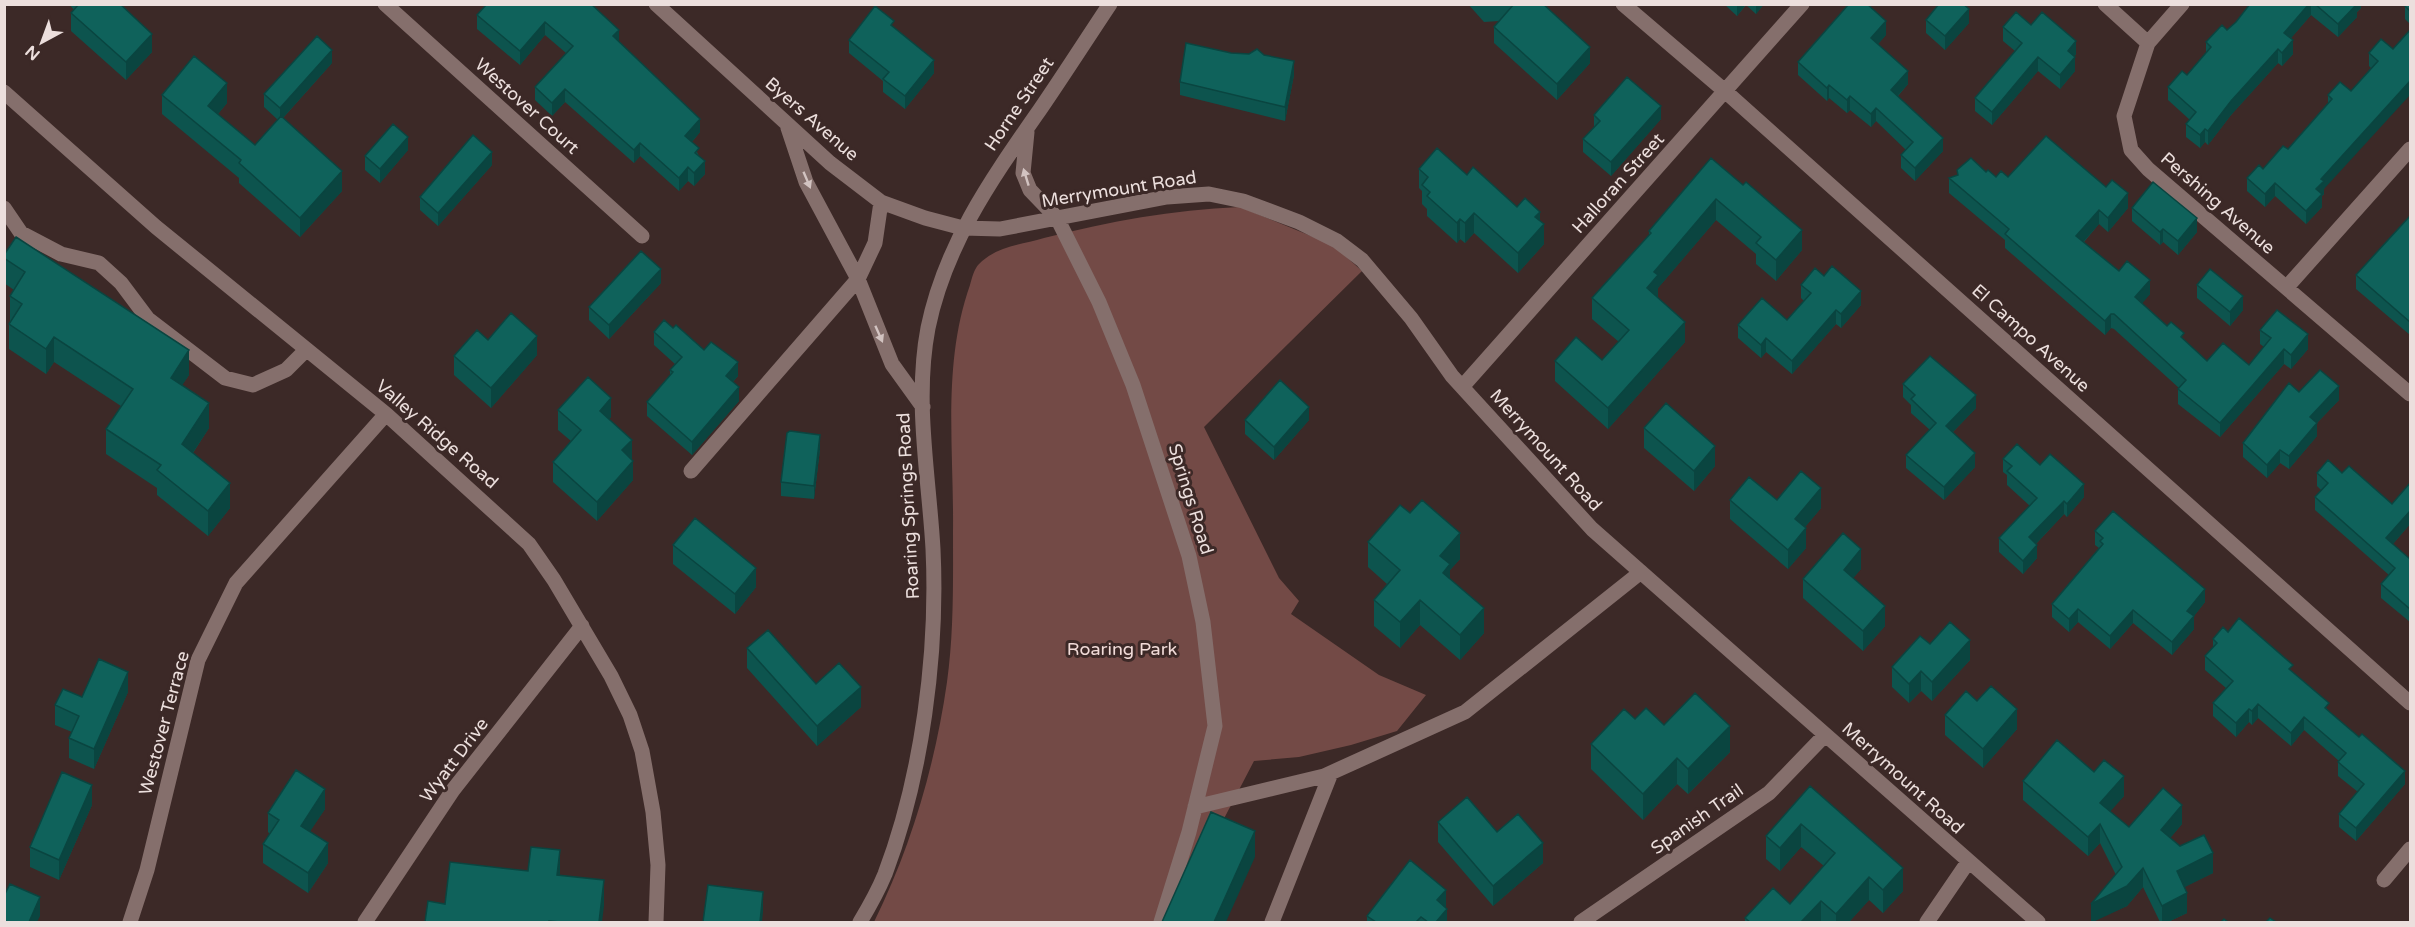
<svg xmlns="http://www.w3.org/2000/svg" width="2415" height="927" viewBox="0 0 2415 927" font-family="'Varela Round',sans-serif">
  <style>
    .green { fill: #734a46 }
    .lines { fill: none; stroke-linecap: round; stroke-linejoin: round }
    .minor { stroke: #856f6c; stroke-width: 15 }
    .wall { fill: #0d544e }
    .shaded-wall { fill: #0a4540 }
    .building { fill: #0f625b; stroke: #0a4540; stroke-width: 1.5 }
    .oneway { fill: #d2c3c1 }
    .labels { text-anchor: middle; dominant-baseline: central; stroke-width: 6; stroke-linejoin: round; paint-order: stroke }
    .street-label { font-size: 18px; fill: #ecdfdd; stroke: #3c2927 }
    .park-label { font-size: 18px; fill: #f1dbd8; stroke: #3c2927 }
  </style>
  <rect width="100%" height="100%" fill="#3c2927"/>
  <!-- green -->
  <path class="green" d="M1240,207L1333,245L1362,271L1204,427L1279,578L1299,601L1291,614L1379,675L1426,695L1397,731L1351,745L1299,757L1254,761L1217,832L1164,922H874C911,847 935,766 947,682C954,633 953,581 953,531C954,449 942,364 970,285C972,278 974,269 979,264C997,246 1021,245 1044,238C1111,221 1171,210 1240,207Z"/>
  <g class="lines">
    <!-- minor -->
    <path class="minor" d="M385,4L642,236
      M656,4L830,163L881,202L925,218L963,228L1000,229L1167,197L1209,194L1243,201L1299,222L1337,241L1362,260L1411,318L1452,376L1592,529L2038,922
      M1623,4L1726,92L2410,703
      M2105,4L2148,43
      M2182,4L2148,43L2124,116L2131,150L2148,169L2410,394
      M4,92L156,227L386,414L529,544L554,580L611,676L630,715L642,751L653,812L658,865L656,922
      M788,128L806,182L858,279L892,364L923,407
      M1027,132L1023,173L1030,190L1057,218L1099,302L1133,385L1189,556L1203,622L1215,726L1189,832L1161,922
      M4,208L21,233L61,254L99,263L121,283L148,319L225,378L253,385L286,370L306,350
      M2287,287L2410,149
      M1462,387L1802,4
      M691,471L858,279L875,243L881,202
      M1195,807L1324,776L1465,712L1641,572
      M2384,880L2410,849
      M130,922L147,870L198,660L236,583L386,414
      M365,922L453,790L582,626
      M860,922C869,907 878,891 885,874C922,776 938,654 933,549C929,477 914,401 928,328C945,245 991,180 1039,111C1063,76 1086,40 1110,4
      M1272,922L1331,773
      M1581,922L1769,793L1825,735
      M1927,922L1968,862"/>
  </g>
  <!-- wall -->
  <path class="wall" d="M69,4H120L152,52L126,80L71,31V13L74,10Z
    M592,4L591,5L619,42L700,132L692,142L699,156L705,174L694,186L688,181L679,191L640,156L634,163L565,102L552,116L535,100V87L566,53L545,35L520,65L477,29V15Z
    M1468,4H1543L1590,63L1557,100L1494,43V27L1499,21L1484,22Z
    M1724,4H1764L1756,14L1746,5L1737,16Z
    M2250,4H2361V8L2357,12V17L2338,37L2311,15L2291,38L2293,54L2282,66L2278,63L2231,115L2208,145L2205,142L2200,148L2186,137V124L2190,120L2168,100V87L2187,75L2206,53V42L2227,30L2236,22Z
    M2410,4V24L2405,19V6Z
    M1926,20L1969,23L1945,50L1926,33Z
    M2031,25L2076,54L2074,57L2075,71L2060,89L2038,71L1992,125L1975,111V98L2015,51L2003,41V27Z
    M1886,35L1878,44L1908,84L1898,96L1943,151L1915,181L1901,168V155L1906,150L1876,121L1871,127L1850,110L1847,113L1829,98L1827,101L1798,75V62Z
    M849,40L934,73L905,109L883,92V81L849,53Z
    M2393,49L2324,189V194L2322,196V207L2306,224L2275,196L2265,207L2247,191V178L2263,169L2288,149L2328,103V95L2351,91L2371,68L2369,66V53Z
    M1231,53L1294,75L1285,121L1180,95V82Z
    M332,63L283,118L342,191L300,237L239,183V178L162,114V95L227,103L218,114L255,145L278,120L264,107V94Z
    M1594,115L1661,119L1611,176L1583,152V139L1594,128Z
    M408,150L380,183L365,170V156Z
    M1711,158L1802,250L1776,281L1756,264V254L1716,220L1658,288V297L1685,342L1608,429L1555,381V361L1602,360L1619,342L1592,319V298L1649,235V231Z
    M492,165L438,226L420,210V197Z
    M1419,169L1467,175L1540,221L1544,244L1518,273L1474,233L1465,243L1460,239L1457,243L1427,216V209L1422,204V191L1419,188Z
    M1957,170L1986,172L1996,177H2008L2128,208L2108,232L2099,224L2084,242L2119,271L2150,294L2142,303L2207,361L2249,365L2264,347L2260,344V330L2308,349L2291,369L2284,364L2220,437L2178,404V389L2179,388L2114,329L2111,328L2105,335L2005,248V240L1949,193V178L1957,176Z
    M2132,208L2197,232L2178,255L2163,242L2160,245L2132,221Z
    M2410,216V335L2356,289V275Z
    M4,255L189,375L182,385L209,428L193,453L230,508L208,536L157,495V488L106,454V429L121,406L54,362L46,374L9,349V324L10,321V296L14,290L4,283Z
    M1824,276L1861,305L1841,328L1836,324L1792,374L1766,352L1761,358L1738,338V325L1787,320L1804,301L1801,298V285Z
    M661,283L609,339L589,320V307Z
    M2197,285L2243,310L2230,326L2197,298Z
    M673,328L738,376L733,382L739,401L692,455L647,416V402L670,375V370L675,364L654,345V332Z
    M488,340L537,355L491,408L454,375V356Z
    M1903,384L1976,408L1953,432L1975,467L1944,500L1906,468V455L1930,430L1911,413V405L1903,397Z
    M2299,392L2339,400L2317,423V436L2289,469L2280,463L2267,478L2243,457V443Z
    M558,410L611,417L609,419L632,459L633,480L597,521L553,482V462L571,441L558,430Z
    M1245,420H1309L1274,460L1245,434Z
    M1644,428L1715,466L1694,491L1644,448Z
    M820,449L814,499L781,496V482Z
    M2003,459L2040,465L2084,497L2067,517L2064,514L2036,544L2037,558L2023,574L1999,552V538L2030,506L2007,485V475L2003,472Z
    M2317,473H2342L2410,524L2393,544L2410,559V622L2381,598V584L2389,575L2315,510V497L2321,490L2317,486Z
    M1730,500H1777L1821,508L1805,527L1806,548L1788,569L1730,519Z
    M2095,531L2205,602L2194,616V629L2172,655L2133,623L2110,649L2078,622L2069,632L2052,617V604L2099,548L2095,545Z
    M1368,542L1460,559L1450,570V579L1484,633L1460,660L1420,625L1400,648L1374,626V600L1387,584L1368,567Z
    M673,545L756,587L735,614L673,564Z
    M1861,569L1853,578L1885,626L1863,651L1803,598V579Z
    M2228,632L2293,672L2329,711L2405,784L2356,841L2339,827V814L2358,792L2338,776V762L2339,761L2304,730L2291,746L2258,718L2252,725L2249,722L2236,737L2213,716V703L2226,688L2205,670V656L2213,647V639Z
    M1930,644L1970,660L1932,701L1921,691L1909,703L1892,687V667Z
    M747,648L816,684L861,707L817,746L747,668Z
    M128,692L94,769L69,758V738L72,732L55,725V705L82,697Z
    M1977,701L2017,729L1983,768L1945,735V715Z
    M1635,719L1664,725L1730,752L1688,794L1677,784L1643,820L1591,769V744Z
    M2094,772L2124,796L2110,811L2129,827L2182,824L2170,838L2213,873L2184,887L2187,913L2168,922H2160L2143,887L2127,906L2091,922L2116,875L2100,843L2088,856L2023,800V781Z
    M1810,786L1903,891L1883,913L1869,900L1849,922H1745V918L1790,904L1824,866L1801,847L1780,871L1766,859V836Z
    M92,805L59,880L30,867V847Z
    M325,809L310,831L328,863L308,893L263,863V844L270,834L268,832V813Z
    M1438,822L1497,832L1543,863L1493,906L1438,842Z
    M1446,908L1447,922H1367V916Z"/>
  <!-- shaded-wall -->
  <path class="shaded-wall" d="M1737,4H1746L1737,16Z
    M1756,4H1764L1756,14Z
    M2309,4H2311V15L2284,46V33Z
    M2354,4H2361V8L2357,12V17L2338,37V24Z
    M1969,9V23L1945,50V36Z
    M1886,21V35L1871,52V38Z
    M545,22V35L520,65V51Z
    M619,30V43L613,36Z
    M152,34V52L126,80V62Z
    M2293,40V54L2282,66V53Z
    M2076,41V54L2068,65V51Z
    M1590,47V63L1557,100V84Z
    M2278,49V63L2231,115L2208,145V131L2231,101Z
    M332,50V63L280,121V108Z
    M2038,57V71L1992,125V112Z
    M2075,57V71L2060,89V75Z
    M934,60V73L905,109V96Z
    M1294,61V75L1285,121V107Z
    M1908,71V84L1891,103V90Z
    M2410,81V95L2324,189V194L2322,196V207L2306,224V211L2321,179Z
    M227,83V103L208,126V106Z
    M1829,85V98L1827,101V88Z
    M565,89V102L552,116V103Z
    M1850,96V110L1847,113V100Z
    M1661,106V119L1611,176V162Z
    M1876,108V121L1871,127V114Z
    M700,119V132L685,150V136Z
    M2205,129V142L2200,148V135Z
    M408,137V150L380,183V169Z
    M1943,138V151L1915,181V168Z
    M640,143V156L634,163V150Z
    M492,152V165L438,226V213Z
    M705,161V174L694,186V173Z
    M688,167V181L679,191V178Z
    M342,171V191L300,237V218Z
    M2275,183V196L2265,207V194Z
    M2128,193V208L2108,232V218Z
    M1716,199V220L1658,288V296L1647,309V288L1654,272Z
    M2099,210V224L2076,250V236Z
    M1540,212V229L1544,224V244L1518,273V253L1535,217Z
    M1474,213V233L1465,243V223Z
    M2197,218V232L2178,255V241Z
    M1460,219V239L1457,243V223Z
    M2163,229V242L2160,245V232Z
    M1802,230V250L1776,281V260Z
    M661,269V283L609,339V325Z
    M2150,280V294L2135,312V297Z
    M1861,291V305L1841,328V314Z
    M2243,296V310L2230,326V312Z
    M1836,310V324L1792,374V361Z
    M2111,314V328L2105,335V321Z
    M1685,322V342L1608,429V408Z
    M2308,334V349L2291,369V355Z
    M537,336V355L491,408V388Z
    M54,337V362L46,374V349Z
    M1766,338V352L1761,358V345Z
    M2284,349V364L2220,437V423Z
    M189,350V375L171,402V378Z
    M738,362V376L726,389V376Z
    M2339,386V400L2310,430V417Z
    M739,387V401L692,455V442Z
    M1976,395V408L1946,439V426Z
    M611,398V417L600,430V411Z
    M209,403V428L182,469V444Z
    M1309,407V420L1274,460V447Z
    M2317,423V436L2289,469V456Z
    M820,435V449L814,499V486Z
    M632,440V459L622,450Z
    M1715,446V466L1694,491V471Z
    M2280,450V463L2267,478V465Z
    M1975,453V467L1944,500V487Z
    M633,461V480L597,521V502Z
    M230,483V508L208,536V511Z
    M2084,484V497L2067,517V504Z
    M1821,488V508L1795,539V519Z
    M2064,501V514L2029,551V537Z
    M2410,511V524L2386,552V538Z
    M1806,528V548L1788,569V550Z
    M1460,533V559L1450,570V590L1443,598L1440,556Z
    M2037,545V558L2023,574V561Z
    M1861,549V569L1844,589V570Z
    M756,568V587L735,614V594Z
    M2205,589V602L2194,616V629L2172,655V642L2187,611Z
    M1420,600V625L1400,648V622Z
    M1885,606V626L1863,651V631Z
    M1484,608V633L1460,660V635Z
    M2078,609V622L2069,632V619Z
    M2133,610V623L2110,649V636Z
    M1970,640V660L1932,701V682Z
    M1921,671V691L1909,703V684Z
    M128,672V692L94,769V749Z
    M861,687V707L817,746V726Z
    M2258,704V718L2252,725V711Z
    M2017,709V729L1983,768V749Z
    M2249,709V722L2236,737V723Z
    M2304,717V730L2291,746V733Z
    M1730,726V752L1688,794V769Z
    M1677,758V784L1643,820V794Z
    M2405,771V784L2356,841V828Z
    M2124,776V796L2100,823V803Z
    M92,785V805L59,880V860Z
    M325,789V809L301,845V826Z
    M2182,805V824L2161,849V830Z
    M1801,824V847L1780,871V848Z
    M2100,824V843L2088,856V837Z
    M1255,831V857L1226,922H1214Z
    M328,843V863L308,893V873Z
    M1543,843V863L1493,906V886Z
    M560,850V876L557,875Z
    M2213,853V873L2177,891V871Z
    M1903,868V891L1883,913V890Z
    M2143,868V887L2127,906L2093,922H2091V904Z
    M1869,877V900L1849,922H1836V914Z
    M604,880V906L602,922H599Z
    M1446,890V910L1437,900Z
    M763,892V912L762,922H760Z
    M2187,893V913L2168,922H2162V906Z
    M40,897V916L37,922H29Z
    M1821,901V922H1801Z
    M1447,909V922H1436Z"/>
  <!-- building -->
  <path class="building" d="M79,4H120L152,34L126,62L71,13Z
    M487,4H591L619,30L613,36L700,119L685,136L699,148L695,153L705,161L694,173L688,167L679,178L640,143L634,150L565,89L552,103L535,87L573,46L545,22L520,51L477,15Z
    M1483,4H1507L1484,5Z
    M1514,4H1543L1590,47L1557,84L1494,27Z
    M1849,4H1867L1886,21L1871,38L1908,71L1891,90L1943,138L1915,168L1901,155L1913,142L1876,108L1871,114L1850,96L1847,100L1829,85L1827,88L1798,62Z
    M1939,4H1963L1969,9L1945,36L1926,20Z
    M2250,4H2309L2284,33L2293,40L2282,53L2278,49L2231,101L2208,131L2205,129L2200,135L2186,124L2196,112L2168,87L2182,71L2187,75L2211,47L2206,42L2222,25L2227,30L2236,22Z
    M2315,4H2357L2338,24Z
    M2407,4H2410V11L2405,6Z
    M875,6L894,21L891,25L934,60L905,96L883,79L889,72L849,40Z
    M2016,12L2031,25L2042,12L2076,41L2068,51L2075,57L2060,75L2038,57L1992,112L1975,98L2022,43L2003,27Z
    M2410,30V81L2321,179L2324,181L2316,189L2322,194L2306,211L2275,183L2265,194L2247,178L2259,165L2263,169L2283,146L2288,149L2332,99L2328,95L2340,82L2351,91L2378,61L2369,53L2381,39L2393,49Z
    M317,36L332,50L280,108L264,94Z
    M1186,43L1231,53L1249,54L1257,49L1264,55L1294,61L1285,107L1180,82Z
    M194,56L227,83L208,106L255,145L281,116L342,171L300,218L239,163L241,160L162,95Z
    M1627,77L1661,106L1611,162L1583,139L1600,121L1594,115Z
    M393,124L408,137L380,169L365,156Z
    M473,135L492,152L438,213L420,197Z
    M2046,136L2106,187L2112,180L2128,193L2108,218L2099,210L2076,236L2119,271L2127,261L2150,280L2135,297L2167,326L2171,322L2184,333L2181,337L2207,361L2223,343L2249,365L2271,338L2260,330L2277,310L2308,334L2291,355L2284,349L2220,423L2178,389L2186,380L2114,314H2111L2105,321L2005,234L2009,229L1949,178L1958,175L1957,170L1971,158L1986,172L1988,170L1996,177L2001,171L2008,177Z
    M1437,148L1467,175L1473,167L1517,207L1525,198L1540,212L1535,217L1544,224L1518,253L1474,213L1465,223L1460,219L1457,223L1427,196L1430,192L1422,185L1428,177L1419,169Z
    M1711,158L1743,185L1746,182L1802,230L1776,260L1756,243L1761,237L1716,199L1654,272L1658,275L1647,288L1685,322L1608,408L1555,361L1576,337L1602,360L1629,330L1592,298L1651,233L1649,231Z
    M2153,182L2197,218L2178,241L2163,229L2160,232L2132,208Z
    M2410,216V322L2356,275Z
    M16,237L189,350L171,378L209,403L182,444L230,483L208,511L157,470L161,465L106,429L133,389L54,337L46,349L9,324L22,304L10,296L25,272L4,258V255Z
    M641,251L661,269L609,325L589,307Z
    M1832,266L1861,291L1841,314L1836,310L1792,361L1766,338L1761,345L1738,325L1762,298L1787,320L1811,293L1801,285L1815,268L1824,276Z
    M2210,269L2243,296L2230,312L2197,285Z
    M511,313L537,336L491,388L454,356L477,330L488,340Z
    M664,320L673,328L676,325L704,350L711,342L738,362L726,376L739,387L692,442L647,402L673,372L670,370L682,357L654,332Z
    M1930,356L1976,395L1946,426L1975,453L1944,487L1906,455L1936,423L1911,399L1915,395L1903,384Z
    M2320,370L2339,386L2310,417L2317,423L2289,456L2280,450L2267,465L2243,443L2289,383L2299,392Z
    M588,377L611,398L600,411L632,440L622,450L633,461L597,502L553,462L581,430L558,410Z
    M1280,380L1309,407L1274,447L1245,420Z
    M1666,403L1715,446L1694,471L1644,428Z
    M790,431L820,435L814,486L781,482L787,433Z
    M2017,444L2040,465L2050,454L2084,484L2067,504L2064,501L2029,537L2037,545L2023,561L1999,538L2037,498L2007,471L2012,466L2003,459Z
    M2328,460L2342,473L2349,466L2392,504L2410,483V511L2386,538L2410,559V609L2381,584L2395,568L2315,497L2328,483L2317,473Z
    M1801,471L1821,488L1795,519L1806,528L1788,550L1730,500L1749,477L1777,500Z
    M1422,500L1460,533L1440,556L1450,564L1443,573L1484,608L1460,635L1420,600L1400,622L1374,600L1400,570L1368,542L1400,505L1410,513Z
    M2113,511L2205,589L2187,611L2194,616L2172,642L2133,610L2110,636L2078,609L2069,619L2052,604L2103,544L2100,541L2103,538L2095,531Z
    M695,518L756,568L735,594L673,545Z
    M1843,533L1861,549L1844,570L1885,606L1863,631L1803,579Z
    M2239,618L2293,665L2289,669L2329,703L2325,708L2359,737L2362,734L2405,771L2356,828L2339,814L2364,784L2338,762L2346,753L2304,717L2291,733L2258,704L2252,711L2249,709L2236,723L2213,703L2233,681L2205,656L2217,643L2213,639L2223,627L2228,632Z
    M1950,622L1970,640L1932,682L1921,671L1909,684L1892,667L1920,636L1930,644Z
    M768,630L816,684L839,663L861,687L817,726L747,648Z
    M99,659L128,672L94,749L69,738L79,716L55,705L63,689L82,697Z
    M1991,686L2017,709L1983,749L1945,715L1966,691L1977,701Z
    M1695,693L1730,726L1688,769L1677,758L1643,794L1591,744L1624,709L1635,719L1646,708L1664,725Z
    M2057,740L2094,772L2104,760L2124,776L2100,803L2129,827L2163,788L2182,805L2161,830L2180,846L2204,835L2213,853L2177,871L2187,893L2162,906L2143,868L2127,886L2091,904L2122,867L2100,824L2088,837L2023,781Z
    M296,770L325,789L301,826L328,843L308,873L263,844L279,820L268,813Z
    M62,772L92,785L59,860L30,847Z
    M1810,786L1903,868L1883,890L1869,877L1836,914L1821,901L1801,922H1750L1745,918L1773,888L1790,904L1835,853L1801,824L1780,848L1766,836Z
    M1467,797L1497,832L1518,814L1543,843L1493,886L1438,822Z
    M1211,812L1255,831L1214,922H1162Z
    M531,847L560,850L557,875L604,880L599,922H560L549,921V922H425L428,901L445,904L450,862L528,871Z
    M1410,860L1446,890L1437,900L1447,909L1436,922H1428L1421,917L1416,922H1376L1367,916Z
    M10,884L40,897L29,922H4V896Z
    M708,885L763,892L760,922H703Z
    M2270,918L2276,922H2266Z
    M2224,919L2228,922H2221Z"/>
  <!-- one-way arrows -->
  <defs><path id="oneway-solid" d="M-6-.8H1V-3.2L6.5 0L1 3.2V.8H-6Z" transform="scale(1.5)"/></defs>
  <g class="oneway">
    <use href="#oneway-solid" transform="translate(1026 177) rotate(-107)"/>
    <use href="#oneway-solid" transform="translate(807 180) rotate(67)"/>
    <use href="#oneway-solid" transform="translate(879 334) rotate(66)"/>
  </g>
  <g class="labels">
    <!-- street labels -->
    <g class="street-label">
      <text transform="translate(1019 104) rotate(-56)">Horne Street</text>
      <text transform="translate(527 106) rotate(42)">Westover Court</text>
      <text transform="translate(812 119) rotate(41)">Byers Avenue</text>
      <text transform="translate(1618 183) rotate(-48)">Halloran Street</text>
      <text transform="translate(1119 189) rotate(-9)">Merrymount Road</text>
      <text transform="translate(2218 203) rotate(41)">Pershing Avenue</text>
      <text transform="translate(2031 338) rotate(42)">El Campo Avenue</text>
      <text transform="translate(437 434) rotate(41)">Valley Ridge Road</text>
      <text transform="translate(1546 450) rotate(48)">Merrymount Road</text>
      <text transform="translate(1191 499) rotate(73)">Springs Road</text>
      <text transform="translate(908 506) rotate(-93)">Roaring Springs Road</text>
      <text transform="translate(164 723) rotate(-75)">Westover Terrace</text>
      <text transform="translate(454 760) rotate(-53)">Wyatt Drive</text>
      <text transform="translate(1903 778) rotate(42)">Merrymount Road</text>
      <text transform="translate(1697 819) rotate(-35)">Spanish Trail</text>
    </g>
    <!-- park labels -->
    <g class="park-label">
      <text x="1122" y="649">Roaring Park</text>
    </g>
  </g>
  <!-- border -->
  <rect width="2415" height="927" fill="none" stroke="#ecdfdd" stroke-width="12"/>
  <!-- north arrow -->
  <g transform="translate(42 42) rotate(221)" stroke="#3c2927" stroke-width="4.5" paint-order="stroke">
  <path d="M0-4.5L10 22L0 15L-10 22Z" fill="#ecdfdd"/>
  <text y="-9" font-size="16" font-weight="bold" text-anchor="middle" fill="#ecdfdd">N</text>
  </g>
</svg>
